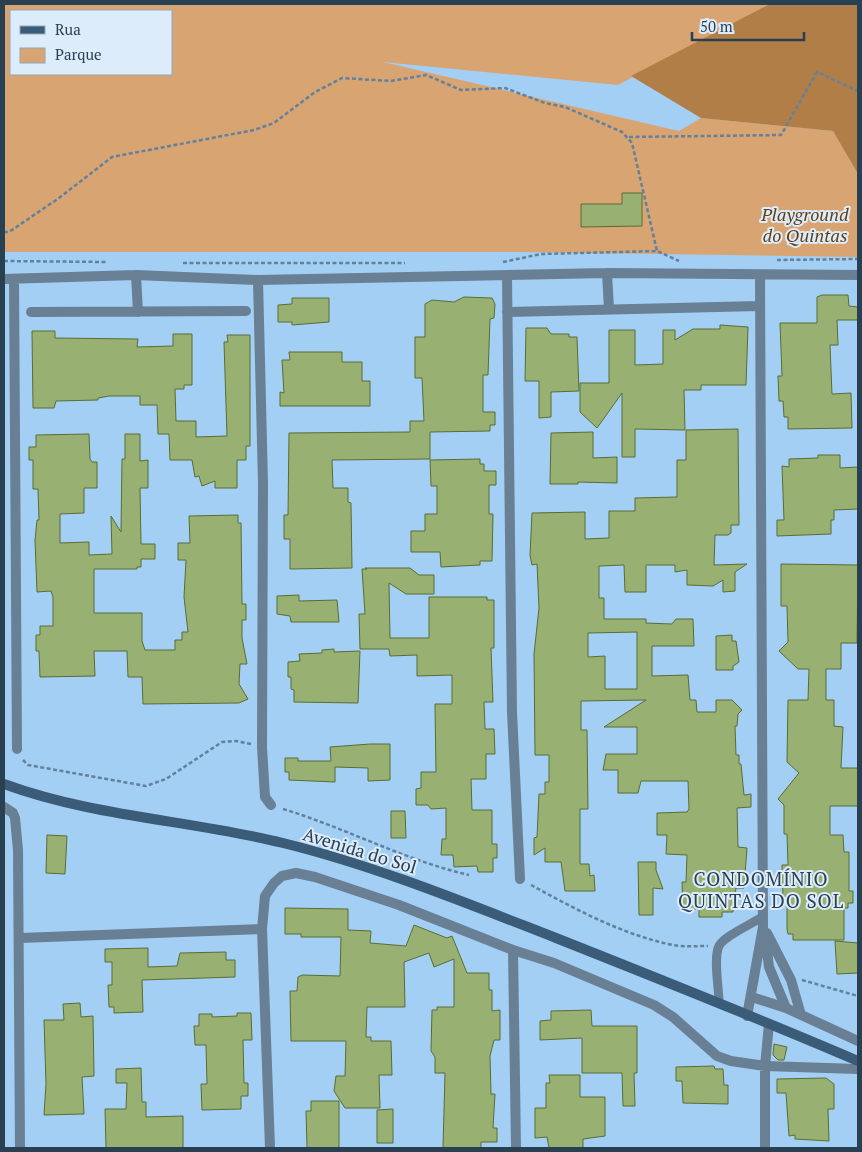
<svg xmlns="http://www.w3.org/2000/svg" width="862" height="1152" viewBox="0 0 862 1152" font-family="'PT Serif',serif">
  <style>
    .green { fill: #d8a471; fill-rule: evenodd }
    .forest { fill: #b27e48 }
    .building { fill: #99b073; stroke: #596d32; fill-rule: evenodd }
    .lines { fill: none; stroke-linecap: round; stroke-linejoin: round }
    .path { stroke: #61819d; stroke-width: 2.5; stroke-dasharray: 4 2.5; stroke-linecap: butt }
    .lane { stroke: #697f93; stroke-width: 9 }
    .street { stroke: #697f93; stroke-width: 10 }
    .secondary { stroke: #3b5c78; stroke-width: 10 }
    .labels { text-anchor: middle; dominant-baseline: central; stroke-width: 4; stroke-linejoin: round; paint-order: stroke }
    .park-label { font-size: 18px; font-style: italic; fill: #623e14; stroke: #dcecfb }
    .street-label { font-size: 18px; fill: #293f52; stroke: #dcecfb }
    .neighbourhood-label { font-size: 19px; letter-spacing: 1px; fill: #293f52; stroke: #dcecfb }
  </style>
  <rect width="100%" height="100%" fill="#a3cff5"/>
  <!-- green -->
  <path class="green" d="M4,4H771L618,85L383,62L679,131L701,118L833,131L858,174V257L519,252H4ZM11,11H171V74H11Z"/>
  <!-- forest -->
  <path class="forest" d="M770,4H858V174L833,131L701,118L631,76Z"/>
  <!-- building -->
  <path class="building" d="M622,193H642V226L581,227V204H622Z
    M822,295H848L849,306L858,307V320H837L838,345H830L832,394L851,393L852,428L788,429V417H784L783,401H779L778,376H782L780,323H817V297Z
    M464,297L492,298L495,304L494,318L490,319L488,375H483V412H495V425H490V431L430,432V459L332,460L333,488H348V502L351,503L352,568L290,569V539H284V515H288L289,433L410,432V421H424L422,378H415V337H425V304L432,300L454,302Z
    M292,298H329V322L292,325V322H278V305L292,304Z
    M720,325L748,327L746,385H701V390H684L685,430L635,429V457H622V393L597,428L580,412V383H609V330H635V365L663,364V330H675V340L693,329H720Z
    M526,328H547L551,334H569V337H577L579,391L551,392V417L539,418V381H525Z
    M32,331H55V338L138,339L137,347L173,346V334H192V385H184V389H175L176,421H196V437L227,436L224,342H228L227,335H250V446H246V460H237V488H215V481L202,486L199,476L195,477L192,460H170L169,434H158L157,405H140V396H109L98,398V400L56,401L54,408H33Z
    M289,352H342V362H362V381H370V406H280V392L284,393L282,360H290Z
    M738,429L739,525H731V533L728,535H715L714,565L747,564L735,572V591L723,592V580L713,586L687,585V570L675,572V565H646V592H625L624,565L599,566V598H604V619H646V623L672,624L676,619H693L694,646H652V676L688,675L690,700H696L697,712H716V700H732L742,710L738,714L737,726H735L736,755H739V764H741L744,795L751,794V807L737,808L738,847L747,848L744,888H736L733,912H722V917H699V909H683L682,882H686L687,855L666,854L667,835H657V813L687,812L689,809L688,781H641L638,793H618V770H603L606,754H637V727H604L646,700L581,701V730H587L588,809H580V864H589L590,876L594,875L595,891H565L561,862H545V848L534,855V838L537,837L539,794H545V782H549V755H535L534,654L539,608L537,564L532,565L530,555L532,513L585,512V539L609,538V511H635V498L677,497V460H686V430ZM637,632V689H605V656L588,657V633Z
    M593,432V458L617,457V483L578,482V484H550L551,433Z
    M89,434L90,459L92,462H97V488H84V513L60,514V543L89,542V555L112,554L111,516L121,532L122,459H125V434H140V461L148,460V488H140L141,544H155V559H141V567H137V569H94V613H142V641L145,650H175V640H182V632H188L184,597L186,560H178V543H190L189,516L238,515V523H241L242,604H246V620H242V638L247,664H240L239,684L248,699L239,703L143,704L142,677H128L127,651H94L95,676L40,677L39,651H36V635H40V626H53V597L51,591L37,592L35,540L37,520H39L38,489H33V460H29V447H36V435Z
    M818,455H840V468L858,467V509L834,510V520H831V534L777,536V520H784L782,466L789,467V459L818,458Z
    M480,459V464H484V471H496V485H489V514H493L492,561H480V565L441,567L440,552H411V531H425V514H437V486H431L430,460Z
    M781,564L858,565L857,643H841V669H826V700H834V726L843,727L841,768H858V806H830V835H843L844,852H849V891H853V903H848V908H844V940H793V934H788L787,929V897H783L782,871V865H788L787,834H784V805L778,799L799,773L787,762L788,700H808L809,669H798L779,651L788,642L787,606H781Z
    M365,568H410L419,575H434V594H406L389,583L390,638H429V597H487V600H494V648H491L493,702H484L485,729H494L495,754H486V779H471L472,810H492V844H497V858H493V872H478L477,866L454,867L453,855H441L442,839H446V808L431,809L428,805H416V789L421,788V772H436L435,704H452V675L417,676V655L390,656L389,649H360L359,614H365L362,569H367Z
    M299,595V601L337,600L339,622H291L290,616L277,614V596Z
    M732,635V641H736L739,662L733,666V670H716V636Z
    M334,649V652L360,651L358,703L294,702V690L291,689V677H288V662L300,661L299,654L322,653V650Z
    M370,744H390V780L368,781V768L335,767V782L289,780V772H285V758H298V761H331L330,747Z
    M391,811H405L406,838H391Z
    M47,835L67,836L65,874L46,873Z
    M638,862H656V870L663,889L653,888V915H639Z
    M285,908L348,909V930L371,931L370,943L406,946L414,925L447,938L452,936L467,973H489V990H492V1011L500,1010V1040H494L490,1056L491,1094H495L493,1128H497V1142H481V1148H443L445,1073H435V1057L431,1051L432,1010H437V1007H454V959L434,967L429,953L404,962L405,1007H367L366,1037H371V1041H391L392,1075H379L380,1108H345L334,1091L336,1076H345L346,1041H291L290,991H297L298,977L302,975L340,976L341,937H301V934H285Z
    M835,941L858,943V973L837,974Z
    M148,948V967L177,966L180,953L226,952V960H235V977L142,980L143,1012L114,1013V1007H109L108,985H112V962H105V949Z
    M80,1003L81,1017L93,1016L94,1076L82,1077L84,1114L44,1115L46,1084L44,1020H64L63,1004Z
    M591,1010L592,1026H637V1073H634L635,1106H623L622,1073H582V1038L540,1040V1021L551,1020V1011Z
    M237,1013H251L252,1040H243L244,1083H248V1096H241V1109L202,1110L201,1084H207L206,1045H195L194,1026H199V1014H212V1017L237,1016Z
    M774,1044L787,1047L784,1060H778L773,1055Z
    M714,1066L715,1069H723L724,1085H728V1104L683,1103L682,1081H676V1067Z
    M141,1068L142,1102H146V1117L183,1116V1148H106L105,1109H126L127,1083H116V1069Z
    M549,1075H580V1097H605V1136L583,1139V1148H549L547,1137L535,1138V1108H546V1083H550Z
    M826,1078L834,1084V1109H828L829,1141L795,1139V1135L789,1136L786,1093H777V1079Z
    M311,1101H339V1148H307L306,1111H311Z
    M393,1109V1143H377V1110Z"/>
  <g class="lines">
    <!-- path -->
    <path class="path" d="M629,137L781,135L817,72L858,91
      M4,232H9L59,198L112,157L254,130L274,123L315,92L342,78L391,81L426,75L461,90L505,88L545,103L565,107L622,132L632,143L657,251
      M777,260L858,259
      M4,261L107,262
      M503,262L541,254L657,251L679,261
      M183,263H405
      M23,760L28,765L146,786L166,779L222,742L236,741L251,744
      M283,809C346,828 404,860 469,875
      M531,885C575,909 623,935 673,945C684,947 696,946 708,946
      M802,980L858,996"/>
    <!-- lane -->
    <path class="lane" d="M719,1002C719,988 713,958 719,946C724,936 752,924 762,917"/>
    <!-- street -->
    <path class="street" d="M607,273L609,309
      M136,275L138,312
      M507,275L512,712L520,879
      M4,279L136,275L258,280L607,273L858,275
      M14,279L17,749
      M258,280L263,484L262,747L265,797L271,805
      M31,312L246,311
      M507,312L759,306
      M4,807L13,813L15,818L18,850L20,1148
      M262,929L270,1148
      M767,933L791,980L801,1015
      M765,935L769,967L786,1008L858,1041
      M20,938L262,929L265,896L274,883L282,876L296,873L315,877L399,905L513,950L554,963L654,1005L673,1017L717,1056L731,1061L765,1066L858,1069
      M513,950L516,1148
      M752,997L786,1008
      M747,1016L763,927L760,275
      M765,1148V1066L769,1024"/>
    <!-- secondary -->
    <path class="secondary" d="M4,784C94,817 190,820 283,843C376,866 466,903 556,938C657,978 758,1018 858,1061"/>
  </g>
  <g class="labels">
    <!-- park labels -->
    <g class="park-label">
      <text x="805" y="214">Playground<tspan x="805" dy="21">do Quintas</tspan></text>
    </g>
    <!-- street labels -->
    <g class="street-label">
      <text transform="translate(360 850) rotate(17)">Avenida do Sol</text>
    </g>
    <!-- neighbourhood labels -->
    <g class="neighbourhood-label">
      <text x="761" y="878">CONDOMÍNIO<tspan x="761" dy="22">QUINTAS DO SOL</tspan></text>
    </g>
  </g>
  <!-- border -->
  <rect width="862" height="1152" fill="none" stroke="#293f52" stroke-width="10"/>
  <!-- legend -->
  <rect x="10" y="10" width="162" height="65" fill="#dcecfb" stroke="#94a7b7"/>
  <rect x="20" y="26" width="25" height="8" fill="#3b5c78" stroke="#94a7b7"/>
  <text x="55" y="35" font-size="15" fill="#293f52">Rua</text>
  <rect x="20" y="48" width="25" height="15" fill="#d8a471" stroke="#94a7b7"/>
  <text x="55" y="60" font-size="15" fill="#293f52">Parque</text>
  <!-- scale -->
  <path d="M692 32v8h112v-8" fill="none" stroke="#293f52" stroke-width="2.5"/>
  <text x="700" y="32" font-size="15" fill="#293f52" stroke="#dcecfb" stroke-width="4" paint-order="stroke">50 m</text>
</svg>
